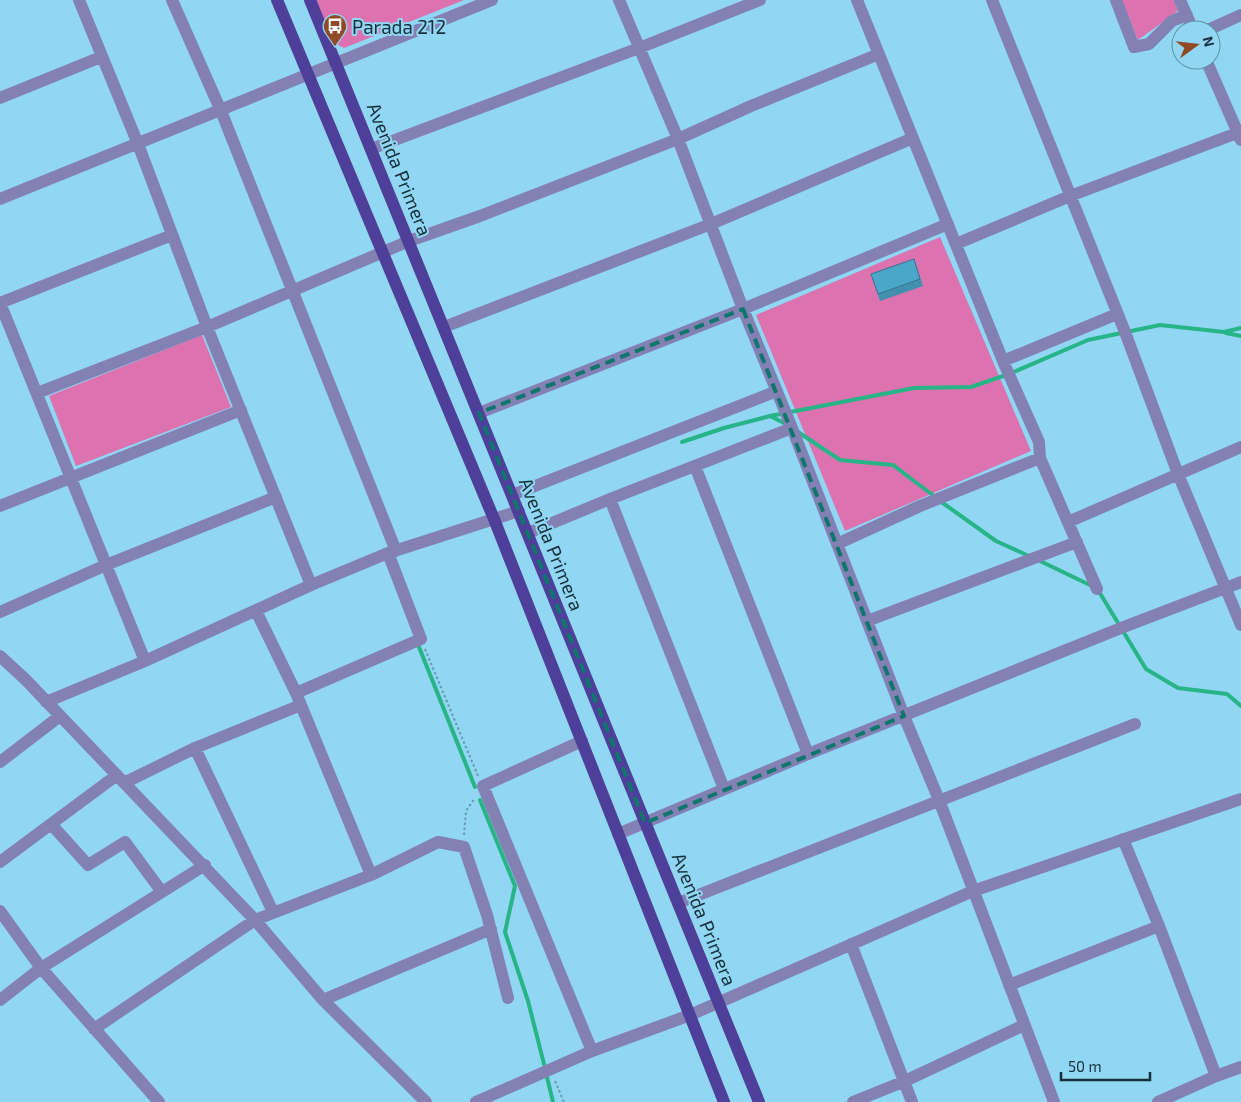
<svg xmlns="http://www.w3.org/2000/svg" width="1241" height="1102" viewBox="0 0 1241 1102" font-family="'Exo 2',sans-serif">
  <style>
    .green { fill: #dc72b0 }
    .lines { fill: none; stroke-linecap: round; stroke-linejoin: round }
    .stream { stroke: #27b487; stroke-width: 4 }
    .path { stroke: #649bb1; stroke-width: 2; stroke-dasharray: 2.5 2.5; stroke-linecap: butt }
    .minor { stroke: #8381b4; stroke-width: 12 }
    .major { stroke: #4d3f9a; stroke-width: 12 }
    .wall { fill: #4090ae }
    .building { fill: #4ba7ca; stroke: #34758d }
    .marked { fill: none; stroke: #0f766e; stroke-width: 4; stroke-dasharray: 10 6; stroke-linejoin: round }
    .labels { text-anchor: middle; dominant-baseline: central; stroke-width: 4; stroke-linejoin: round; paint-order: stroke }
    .poi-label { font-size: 19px; fill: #13303b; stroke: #91d6f2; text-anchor: start }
    .street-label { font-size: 19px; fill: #13303b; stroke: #91d6f2 }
  </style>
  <rect width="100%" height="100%" fill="#91d6f2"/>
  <!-- green -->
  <path class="green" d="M314,0H464L344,48L332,42Z
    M1122,0H1174L1178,11L1138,40Z
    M940,237L1031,451L845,531L756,315Z
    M202,335L231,407L76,466L49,396Z"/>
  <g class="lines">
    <!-- stream -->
    <path class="stream" d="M1226,333L1241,336
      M770,416L914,388L971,387L1009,374L1088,340L1160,325L1224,332L1241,328
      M798,432L840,460L893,465L934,496
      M682,442L724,428L770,416L786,424
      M940,501L996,541L1029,556
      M1038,560L1092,586
      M1098,590L1146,669L1178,688L1227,694L1241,706
      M419,647L475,787
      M480,800L515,886L505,932L528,1001L544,1064
      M547,1077L553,1102"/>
    <!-- path -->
    <path class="path" d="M425,649L478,776
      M464,835L466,811L475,798
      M555,1081L564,1102"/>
    <!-- minor -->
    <path class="minor" d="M79,0L138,144L207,327L311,585
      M172,0L221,111L396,551
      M619,0L678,139L743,309L792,428L904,716L939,800L1054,1102
      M857,0L1003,361L1039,442L1040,458L1097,589
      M992,0L1125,332L1178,474L1241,625
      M1116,0L1134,47L1149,44L1172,21L1187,15
      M1180,0L1193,30
      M1208,30L1241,15
      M1206,60L1241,140
      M0,98L101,57
      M371,149L639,48L760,0
      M0,199L492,0
      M956,244L1070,196L1237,133
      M0,303L145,661
      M0,303L172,235
      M444,327L711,224L913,138
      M1003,361L1117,314
      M37,393L207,327L409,241L480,216L678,139L751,106L879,54
      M479,413L743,309L948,224
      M695,466L808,754
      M512,495L777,391
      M610,499L724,789
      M0,506L241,410
      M1068,522L1241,447
      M528,533L610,499L792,428
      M837,544L920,506L1040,458
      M256,611L296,693L371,875
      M0,612L106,565L276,497
      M867,621L1077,542
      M0,656L26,680L255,920L323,1000L426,1102
      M296,693L421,639L388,553
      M46,702L145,661L311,585L388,553L519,511
      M582,741L483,786L592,1051
      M195,748L273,912
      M0,762L60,716
      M124,783L195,748L301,705
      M51,824L117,775
      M618,834L808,754L1121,628L1241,582
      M1123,839L1159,926L1216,1076
      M0,862L51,824L88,865L125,842L162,892
      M678,903L1135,724
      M0,911L41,968L159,1102
      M851,944L912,1102
      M1009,985L1159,926
      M0,1000L41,968L205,865
      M323,1000L491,929
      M94,1029L255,920L371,875L438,842L464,847L487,915L508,998
      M476,1102L592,1051L690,1015L973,891L1241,799
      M853,1102L905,1081L1024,1025
      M1158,1102L1216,1076L1241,1067"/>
    <!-- major -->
    <path class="major" d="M277,0L494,519L724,1102
      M310,0L759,1102"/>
  </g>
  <!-- wall -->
  <path class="wall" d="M914,259L923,286L880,301L871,274Z"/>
  <!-- building -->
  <path class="building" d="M914,259L920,279L878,294L871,274Z"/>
  <!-- marked area -->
  <path class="marked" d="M743,309L904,716L645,823L479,413Z"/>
  <!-- icons -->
  <defs>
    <g id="bus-pin" transform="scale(1.25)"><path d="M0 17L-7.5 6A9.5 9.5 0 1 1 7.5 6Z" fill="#914a26" stroke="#91d6f2"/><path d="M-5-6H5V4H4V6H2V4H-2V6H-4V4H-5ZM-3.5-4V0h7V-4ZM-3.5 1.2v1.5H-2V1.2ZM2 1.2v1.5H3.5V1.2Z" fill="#fff"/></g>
  </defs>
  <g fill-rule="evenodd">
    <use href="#bus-pin" x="335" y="26"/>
  </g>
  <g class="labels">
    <!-- poi labels -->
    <g class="poi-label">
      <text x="352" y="26">Parada 212</text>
    </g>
    <!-- street labels -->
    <g class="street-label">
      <text transform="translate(400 169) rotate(68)">Avenida Primera</text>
      <text transform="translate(552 544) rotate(68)">Avenida Primera</text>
      <text transform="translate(705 919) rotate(68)">Avenida Primera</text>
    </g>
  </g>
  <!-- north arrow -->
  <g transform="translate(1196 45) rotate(75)"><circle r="24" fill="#91d6f2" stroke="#5f94a9"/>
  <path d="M0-4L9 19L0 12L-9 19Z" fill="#914a26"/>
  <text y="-8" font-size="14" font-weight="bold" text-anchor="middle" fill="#13303b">N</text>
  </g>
  <!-- scale -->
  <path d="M1061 1072v8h89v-8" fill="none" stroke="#13303b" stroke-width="2.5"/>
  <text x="1068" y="1072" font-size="15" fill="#13303b" stroke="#91d6f2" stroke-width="4" paint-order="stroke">50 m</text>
</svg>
